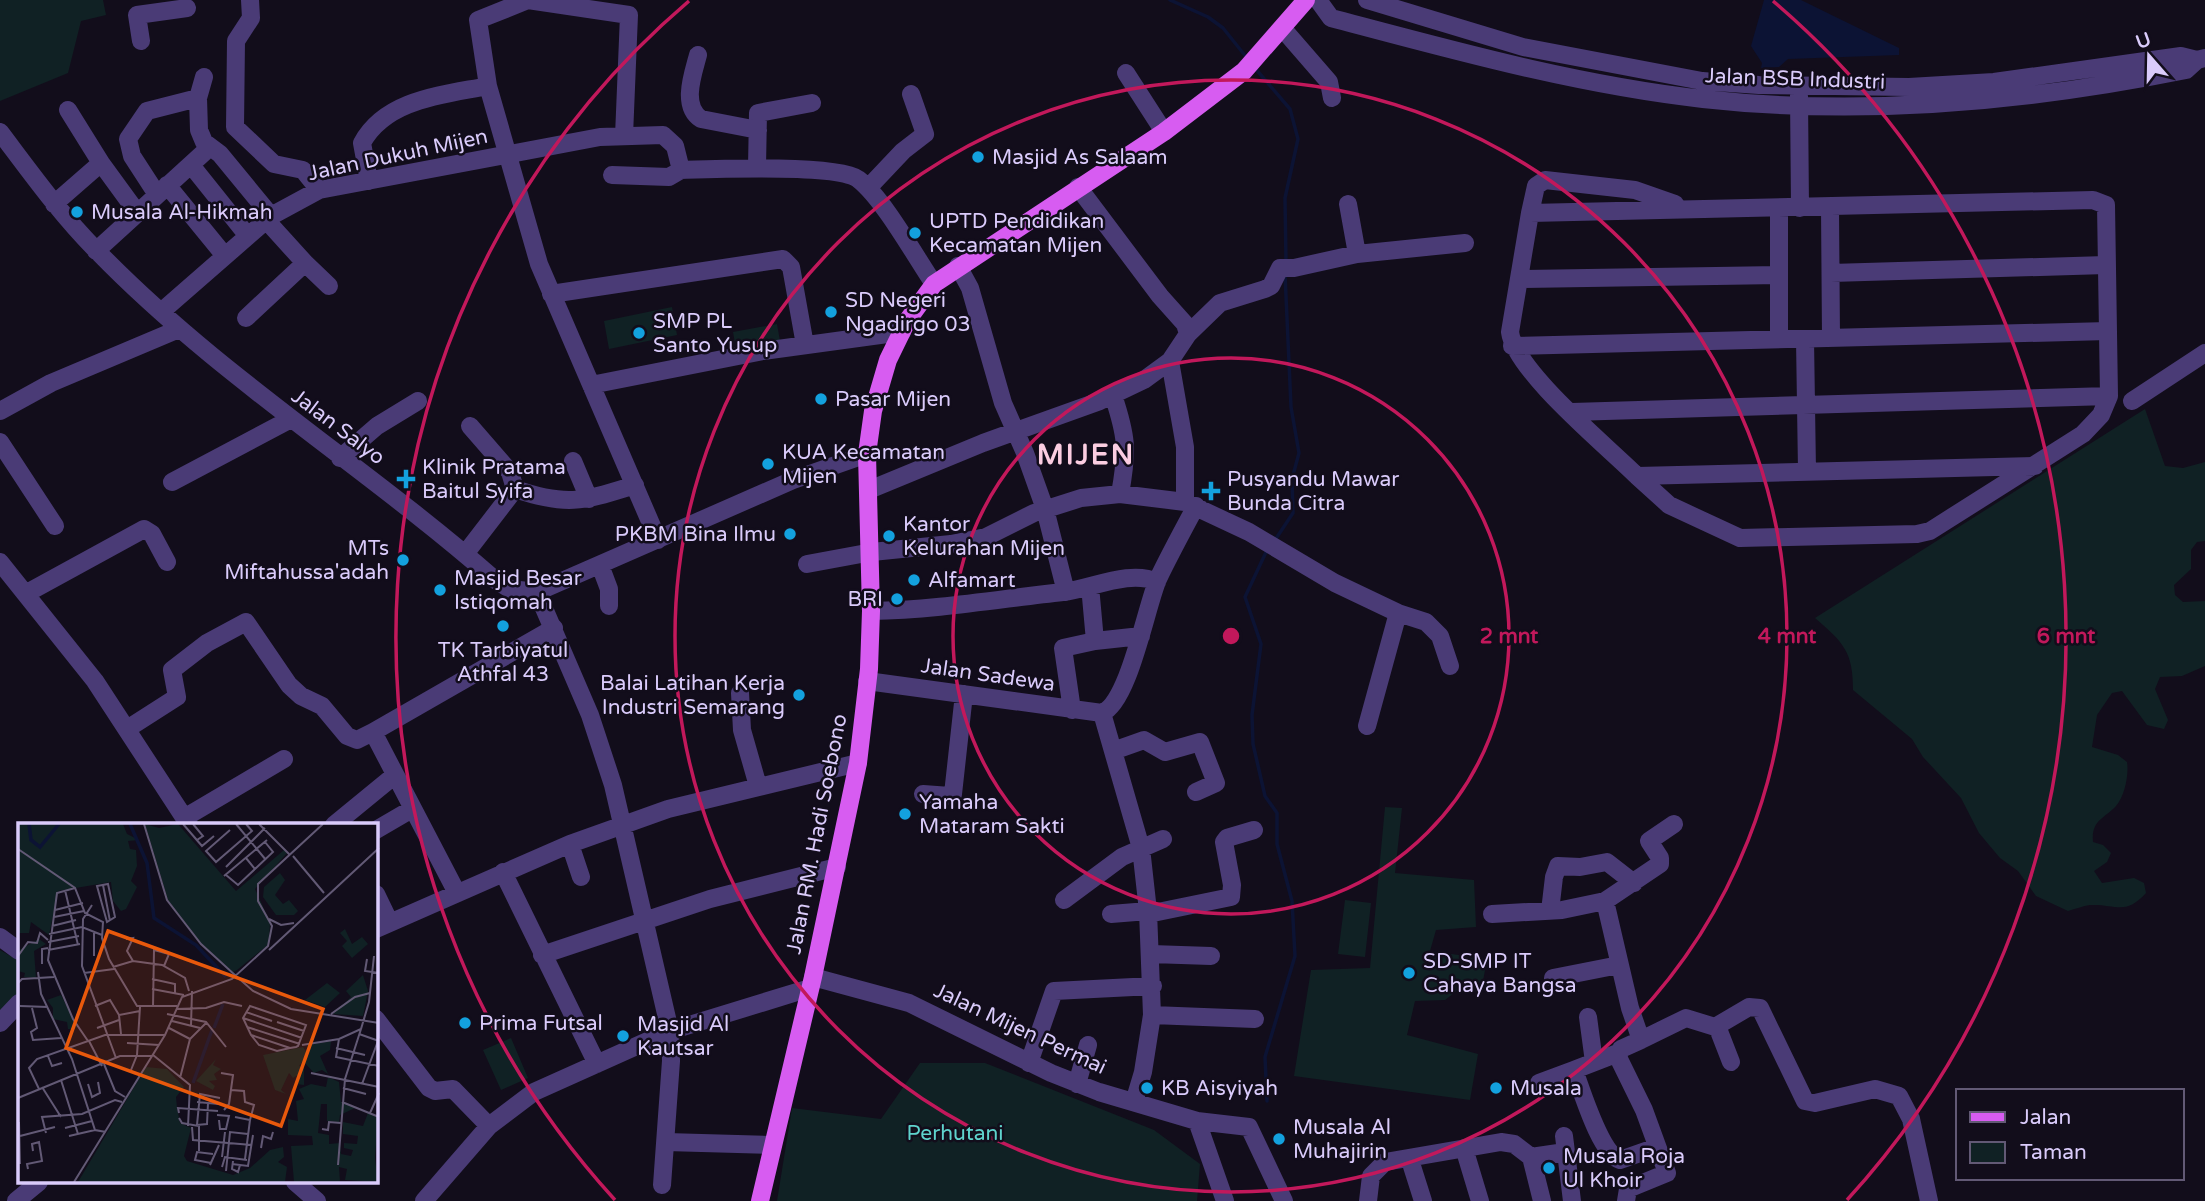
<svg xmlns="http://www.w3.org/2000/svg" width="2205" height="1201" viewBox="0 0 2205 1201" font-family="'Varela Round',sans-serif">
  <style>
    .green { fill: #102124 }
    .water { fill: #0c1334 }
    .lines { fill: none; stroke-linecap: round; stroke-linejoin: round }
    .stream { stroke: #0c1334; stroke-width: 3.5 }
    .minor { stroke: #4a3b76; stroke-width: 18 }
    .major { stroke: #d75cf1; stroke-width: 18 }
    .ring { fill: none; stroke: #c2185b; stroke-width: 3.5 }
    .poi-dot { fill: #13a1de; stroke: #120d1b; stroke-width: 2.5 }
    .labels { text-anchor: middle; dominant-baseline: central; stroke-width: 5; stroke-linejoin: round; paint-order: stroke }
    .street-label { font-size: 21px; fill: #dacbfb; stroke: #120d1b }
    .poi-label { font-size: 21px; fill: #dacbfb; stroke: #120d1b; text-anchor: start }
    .park-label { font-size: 21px; fill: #5fd3cd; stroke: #120d1b }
    .district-label { font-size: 28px; font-weight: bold; letter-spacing: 2px; fill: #fbcde1; stroke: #120d1b }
    .inset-river { fill: none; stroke: #0c1334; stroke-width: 3.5 }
    .inset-road { fill: none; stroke: #625975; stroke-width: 2 }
    .view { fill: #e8590c; fill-opacity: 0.15; stroke: #e8590c; stroke-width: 3.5 }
    .inset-edge { fill: none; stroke: #dacbfb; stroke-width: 3.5 }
    .centre { fill: #c2185b; stroke: #120d1b; stroke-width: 3.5 }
    .ring-label { font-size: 21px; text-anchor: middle; font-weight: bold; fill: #c2185b; stroke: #120d1b; stroke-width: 5; stroke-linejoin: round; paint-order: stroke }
  </style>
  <rect width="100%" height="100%" fill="#120d1b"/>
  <!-- green -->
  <path class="green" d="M0,0H103L106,15L81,21L68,73L0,101Z
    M672,307L677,335L609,349L604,321Z
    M777,324L780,341L736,349L733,332Z
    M2145,409L2165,466L2183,468L2205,462V541L2197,542L2191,550V569L2174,585L2175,595L2183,602L2205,601V666L2182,676L2160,677L2155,689L2168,720L2164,729L2147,725L2122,691L2112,693L2097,715L2092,747L2118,755L2127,762C2129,774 2125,796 2116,806C2104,819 2091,820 2093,842L2103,845L2111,853L2107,862L2094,871L2102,883L2134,878L2144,883L2146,893C2125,916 2117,904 2090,905C2083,906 2075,909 2068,911L2036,896L2018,871L2000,858L1979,833L1961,798L1923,757L1912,739L1853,690C1853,652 1844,643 1815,618Z
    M1385,807L1402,808L1395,873L1474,880L1476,927L1436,930L1430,951L1487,959L1481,992L1458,990L1445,1000L1415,1001L1407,1035L1478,1054L1470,1100L1294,1076L1311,970L1370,968Z
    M1345,900L1371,903L1365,957L1338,954Z
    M0,950L19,961V993L0,1013Z
    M511,1038L528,1078L501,1090L483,1050Z
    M920,1063H985L1154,1130L1200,1164L1197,1201H777L792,1108L881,1119Z"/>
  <!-- water -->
  <path class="water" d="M1764,0H1801L1899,48V55L1788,59L1779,67L1761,68L1762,63L1751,46Z"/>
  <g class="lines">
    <!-- stream -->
    <path class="stream" d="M1170,0L1208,17L1223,28L1247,58
      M1254,67L1290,109L1298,139L1285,198L1286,263
      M1275,540L1293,513L1292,479L1299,453L1291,407L1285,274
      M1267,550L1245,597L1261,644L1252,715L1253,744L1265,796L1277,813V844L1292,901L1295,956L1265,1057L1267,1101"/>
    <!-- minor -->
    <path class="minor" d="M250,0L251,18L236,41L235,127L274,164L303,170L319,190
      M1318,0L1331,18C1452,50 1577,85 1703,99C1865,117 2027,102 2186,70L2197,60L2205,58
      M1367,0L1523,47L1702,81L1759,85L1909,87L1994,82L2181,56L2197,60
      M1283,29L1329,82L1332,98
      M141,41L137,15L187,8
      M698,55C693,74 681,106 701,119L758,130
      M1126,73L1164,132
      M1799,96L1800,208
      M198,98L199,130L204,142L220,154L271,216
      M68,110L101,163
      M0,132C31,173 61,215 97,251C217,375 365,466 494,579L510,589L537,592L793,480L867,454
      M624,136L629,15L528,0L478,20L488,86L539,264L658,540
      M191,165L247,235
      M757,167L758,113L812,103
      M612,175L669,177L681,170
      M369,181L362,143C386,99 443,95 488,86
      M167,185L225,256
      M1078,187L1160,296L1185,324L1188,334
      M868,188L903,151L925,134L911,94
      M156,193L132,156L128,139L147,111L198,98L204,77
      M54,204L101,163L136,211
      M1348,204L1357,254
      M1830,208L1831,338
      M1530,213L1536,186L1545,180L1635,190L1675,204
      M96,251L210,147
      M305,263L329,286
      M958,266L970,288L1003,403L1025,453L1045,509L1066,592
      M1831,273L2106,265
      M1519,279L1779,275
      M551,294L783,259L791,267L805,345
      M161,312L271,216L319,190L600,137L663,135L675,146L681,170C712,169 837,164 858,179C883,198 915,256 934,284
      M246,318L305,263L266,220
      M1779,339V209
      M1805,339L1807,471
      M1512,346L2108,331
      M1170,361L1185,447V502
      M591,385L763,351L902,332
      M1113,395C1127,437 1128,450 1120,494
      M2132,401L2205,353
      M0,411L51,383L179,329
      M1572,412L2109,396
      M0,442L55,526
      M340,458L377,426L418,401
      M573,461L589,499
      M1637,476L1669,505L1740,538L1917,534L1930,531L2083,434L2101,415L2109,396L2106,205L2093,200L1530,213L1510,332C1515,371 1607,446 1637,476L2035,466
      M172,482L289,420
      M515,489C568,507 583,501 635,485
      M869,490L983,443L1100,401L1144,380L1170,361L1188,334L1220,303L1265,289L1271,286L1280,268H1294L1357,254L1465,243
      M465,554L515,489L510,472L470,426
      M0,562L95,681L189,825
      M807,564L872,552L951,544L986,537L1034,513L1081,498L1120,494L1185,502L1249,532L1335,583L1398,613L1426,622L1440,636L1450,666
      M600,565L609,589V606
      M537,592L590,715L613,785L670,1031L671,1061L662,1185
      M27,593L144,529L152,534L167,562
      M871,611C936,610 999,599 1063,592C1091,589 1130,569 1157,582
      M1095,641L1141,636
      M867,681L1102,713
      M740,693L742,730L758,786
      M1072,710L1063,648L1095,641L1090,586
      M1102,713L1141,848L1148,911L1152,1015L1143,1072L1134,1102
      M1102,713C1129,702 1146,607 1158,579C1170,554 1183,530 1196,506
      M1367,726L1398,613
      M127,729L177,697L172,670L207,643L246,622L289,685L301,696L322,706L347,736L357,740L373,732
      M1113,751L1144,740L1165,752L1200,742L1216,783L1196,792
      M923,794L950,796L953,794L964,694
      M184,818L284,759
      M334,825L395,775
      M376,830L412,809
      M570,844L581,877
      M503,872L597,1064
      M457,893L373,732L554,628
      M376,894L390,923
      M1064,900L1122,857L1163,839
      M1605,901L1660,864V858L1649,841L1674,824
      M1550,911L1554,877L1558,866L1580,867L1607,862L1634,883
      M1111,914L1148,911
      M1148,914L1231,897L1232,885L1224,842L1227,838L1254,830
      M1492,914L1562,910L1605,901L1630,1008L1641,1040L1621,1049L1618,1057L1644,1110L1667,1173L1628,1189L1626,1201
      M376,929L570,844L668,809L858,763
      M0,937L19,951
      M1151,954L1211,956
      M542,955L710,899L837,867
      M813,977L909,1003L1051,1073L1099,1092L1197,1121L1249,1127L1284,1201
      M1553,978L1619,965
      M1152,1015L1255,1019
      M1588,1017L1594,1062
      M376,1019L429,1088L435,1091L453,1089L489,1126
      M0,1023L19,1003
      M1717,1026L1731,1062
      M1641,1040L1686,1018L1715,1027L1749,1007L1760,1008L1805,1101L1815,1103L1875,1089L1899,1096L1911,1119L1929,1201
      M1618,1053L1574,1070C1582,1091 1600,1153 1620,1160L1657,1147
      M1029,1063L1054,991L1153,986
      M1539,1083L1574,1070
      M1077,1084L1088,1045
      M1197,1121L1225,1201
      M1564,1136L1572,1201
      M666,1142L772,1145
      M1464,1148L1480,1201
      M1531,1157L1542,1201
      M1410,1160L1423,1201
      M295,1182L317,1201
      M16,1201L39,1182
      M424,1201L489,1126L534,1092L670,1031L810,988
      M1368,1201L1371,1176L1385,1162L1501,1142L1514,1144L1531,1157L1565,1152"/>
    <!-- major -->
    <path class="major" d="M760,1201L813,977L858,763L869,669L871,611L867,454L873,411L888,360L907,321L934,284L1164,132L1244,71L1306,0"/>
  </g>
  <!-- distance rings -->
  <g class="ring">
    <circle cx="1231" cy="636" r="278"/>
    <circle cx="1231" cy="636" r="556"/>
    <path d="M615 1200A835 835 0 0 1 689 1M1773 1A835 835 0 0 1 1847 1200"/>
  </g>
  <!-- markers -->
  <g class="poi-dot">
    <circle cx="978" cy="157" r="7"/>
    <circle cx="77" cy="212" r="7"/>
    <circle cx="915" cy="233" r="7"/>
    <circle cx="831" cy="312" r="7"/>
    <circle cx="639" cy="333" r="7"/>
    <circle cx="821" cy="399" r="7"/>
    <circle cx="768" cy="464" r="7"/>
    <path d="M402.5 468.5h7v7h7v7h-7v7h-7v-7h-7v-7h7z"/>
    <path d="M1207.5 480.5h7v7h7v7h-7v7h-7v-7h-7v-7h7z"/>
    <circle cx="790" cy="534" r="7"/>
    <circle cx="889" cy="536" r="7"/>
    <circle cx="403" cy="560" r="7"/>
    <circle cx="914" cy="580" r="7"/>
    <circle cx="440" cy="590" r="7"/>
    <circle cx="897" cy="599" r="7"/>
    <circle cx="503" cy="626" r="7"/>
    <circle cx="799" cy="695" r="7"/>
    <circle cx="905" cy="814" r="7"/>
    <circle cx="1409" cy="973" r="7"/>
    <circle cx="465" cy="1023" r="7"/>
    <circle cx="623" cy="1036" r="7"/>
    <circle cx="1147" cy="1088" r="7"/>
    <circle cx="1496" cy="1088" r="7"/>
    <circle cx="1279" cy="1139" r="7"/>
    <circle cx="1549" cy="1168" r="7"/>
  </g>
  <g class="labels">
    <!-- street labels -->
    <g class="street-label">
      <text transform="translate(1795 79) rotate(2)">Jalan BSB Industri</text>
      <text transform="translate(398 155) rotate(-12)">Jalan Dukuh Mijen</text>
      <text transform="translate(338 427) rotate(37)">Jalan Salyo</text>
      <text transform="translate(988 675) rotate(8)">Jalan Sadewa</text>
      <text transform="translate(817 834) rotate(-79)">Jalan RM. Hadi Soebono</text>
      <text transform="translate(1020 1029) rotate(25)">Jalan Mijen Permai</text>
    </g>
    <!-- poi labels -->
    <g class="poi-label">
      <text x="992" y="157">Masjid As Salaam</text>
      <text x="91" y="212">Musala Al-Hikmah</text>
      <text x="929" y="221">UPTD Pendidikan<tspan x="929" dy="24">Kecamatan Mijen</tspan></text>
      <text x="845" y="300">SD Negeri<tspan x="845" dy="24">Ngadirgo 03</tspan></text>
      <text x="653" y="321">SMP PL<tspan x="653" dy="24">Santo Yusup</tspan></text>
      <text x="835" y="399">Pasar Mijen</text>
      <text x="782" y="452">KUA Kecamatan<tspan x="782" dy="24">Mijen</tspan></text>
      <text x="422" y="467">Klinik Pratama<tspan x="422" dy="24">Baitul Syifa</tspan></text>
      <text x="1227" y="479">Pusyandu Mawar<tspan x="1227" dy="24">Bunda Citra</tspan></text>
      <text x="903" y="524">Kantor<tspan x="903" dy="24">Kelurahan Mijen</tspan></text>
      <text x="776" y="534" text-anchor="end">PKBM Bina Ilmu</text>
      <text x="389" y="548" text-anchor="end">MTs<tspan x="389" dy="24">Miftahussa'adah</tspan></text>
      <text x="454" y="578">Masjid Besar<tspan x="454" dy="24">Istiqomah</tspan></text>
      <text x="928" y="580">Alfamart</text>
      <text x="883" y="599" text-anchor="end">BRI</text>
      <text x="503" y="650" text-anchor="middle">TK Tarbiyatul<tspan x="503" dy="24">Athfal 43</tspan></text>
      <text x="785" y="683" text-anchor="end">Balai Latihan Kerja<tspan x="785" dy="24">Industri Semarang</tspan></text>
      <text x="919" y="802">Yamaha<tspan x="919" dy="24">Mataram Sakti</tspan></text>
      <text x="1423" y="961">SD-SMP IT<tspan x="1423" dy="24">Cahaya Bangsa</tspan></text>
      <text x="479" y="1023">Prima Futsal</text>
      <text x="637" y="1024">Masjid Al<tspan x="637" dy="24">Kautsar</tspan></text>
      <text x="1161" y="1088">KB Aisyiyah</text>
      <text x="1510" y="1088">Musala</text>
      <text x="1293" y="1127">Musala Al<tspan x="1293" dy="24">Muhajirin</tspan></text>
      <text x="1563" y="1156">Musala Roja<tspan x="1563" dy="24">Ul Khoir</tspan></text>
    </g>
    <!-- park labels -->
    <g class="park-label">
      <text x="955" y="1133">Perhutani</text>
    </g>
    <!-- district labels -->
    <g class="district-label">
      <text x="1086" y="455">MIJEN</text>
    </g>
  </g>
  <!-- overview -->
  <g transform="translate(18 823)">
    <rect width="360" height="360" fill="#120d1b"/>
    <path d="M0,1H105L109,11L121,17L110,18L112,26L118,27L119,43L113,58L119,64L108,86L103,88L95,78L93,59L40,68L31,112L13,99L11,110H0ZM127,1L141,5L160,1L218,68L266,27L269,30L237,66L252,99L251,121L219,147L215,149L183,120L150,77ZM262,50L267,57L257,72L265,81L271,77L280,88L276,92H258L245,74L246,64ZM327,106L334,121L344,114L350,121L334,135L324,123L329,118L322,110ZM21,116L28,121L16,128L18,155L6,154L7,150L0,148L1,127ZM345,152L350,168L345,193L315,191L333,174L328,168ZM309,160L322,170L307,184L287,177ZM43,172L59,204L55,206H50L49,199L35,196V185L29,177ZM313,218L312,227L302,233L310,251L304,247L296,250L285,238L281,243L286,245V262L278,261L282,251L275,255L271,250L263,267L268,271L257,267L245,232L285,224L290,231L292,222ZM198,236L195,242L203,246L196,251L199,257L191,258L197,263L195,267L178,258ZM128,244L149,246L166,264L158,274L159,285L162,300L173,305L166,333L169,338L215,352L232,345L252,327L265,324L266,334L260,339L269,344L267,359H60ZM310,254L321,259L323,279L337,285L322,292L321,299L309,298V281H303L300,310L311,312V321L322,320L323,331L333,333L335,327L326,325V320L339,321L340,313L325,311V299L345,303L350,290L360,295L357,335L360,359L327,357L329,346L321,344L322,359H276L273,323L295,322L294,313L270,312V296L280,298L278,278L286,276L281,266L293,261L308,264Z" fill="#102124"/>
    <path class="inset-river" d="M11,1L13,17L22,24L41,1M112,1L129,40L136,95L178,122L208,154M196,205L205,181M175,260L194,207"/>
    <path class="inset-road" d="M126,1L149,77L183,121L218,153M165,1L184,23L196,13M175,1L185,13L179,17M218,1L248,37M241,1L271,31M212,7L188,28L198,39L234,8L228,1M0,26L57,65L67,90L85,99L84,115L91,136L119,183H159M275,33L306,70M208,44L247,5M237,46L255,29L247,19M208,52L220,62L237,46L228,35M206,53L249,17M90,61L97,94L89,99L79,63ZM85,62L92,98M57,65L39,70L30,137L55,196L70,218M47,67L60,122M74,82L65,96L64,143L98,235M37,87L65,80M36,94L66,88M251,96L263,102L276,100M34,103L58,97M76,109V133M31,111L64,104L84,112M108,116L115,115L109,128L115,138M30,119L61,113M30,127L62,121M251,127L361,25M0,133L10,119L19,120L22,110L30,117M349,136L347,148L361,150M24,141V126L30,125M95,144L115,138L144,142L167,155L171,168M20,149L23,171L54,236L77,307L88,309M66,150L96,146M218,153L235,168L273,186L361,200M134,156L157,161V170M0,160L4,156L36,154M134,166L166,172M2,183L30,184M77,183L92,177L101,192M135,184L136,127L151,131L146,143M14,185L19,205L13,209L15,217L43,215M158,186L188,185L206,179L224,183M228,189L254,198M149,191L188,199L208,224M313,191L337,174L352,170M225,195L284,215M154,198L182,205M259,199L286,208M173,203L174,168M229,204L282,221M79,205L101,197M151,205L172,216M103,211L101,192L122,188M341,211L361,218M233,212L241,222L259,228L272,225L278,224L280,223L288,202L232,183L225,195L233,212L272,225M321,216L318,234L361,243M71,218L84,243M109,220L141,222M284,222L321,216L343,206L351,179L356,133M318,225L347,232M135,232L172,262L170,303M30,233L34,243L44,240M86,241L97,268L107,274M113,247L119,232L122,184M203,250L215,252L211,281L206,287M293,250L361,264M162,255L172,216L189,199M43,257L60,311M70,261L74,274L82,270L80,259M344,261L360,218M24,264L43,294M325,265L348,271M21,266L11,245L19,236L87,212H147M213,267L226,268L227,279L236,282L232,297M0,275L102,233H134M179,279L201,281M324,279L361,294M190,280L189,301L179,302L182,271L202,275M161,290L160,285L200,288M352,290L361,270M199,292L211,293L208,306H202L201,297M217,294L232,297L227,336M161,295L164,300L181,303V328M1,299L2,341M174,304L175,317L234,322M47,305L74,298M304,306L310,307L311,299L323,300M28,310L24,294L64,291L97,277L104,279M2,313L37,304M51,313L77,307M243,325L245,313L253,316L255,309M204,334L207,309M215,338L214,346L220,349L222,342M193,340L177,337L179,329L195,331M214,341L230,343L235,312M192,342L201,322M320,342L327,256L343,206M204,344L207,334L229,337M10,346L9,341L24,338L21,319L14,321L15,328M208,348L212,309L230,311M56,359L147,212L164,174L214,156L250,123L254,103L240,78V61L305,1"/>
    <path class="view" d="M90,108L305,186L263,303L48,225Z"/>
    <rect width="360" height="360" class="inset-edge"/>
  </g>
  <circle cx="1231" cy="636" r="10" class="centre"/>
  <g class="ring-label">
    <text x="1509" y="643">2 mnt</text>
    <text x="1787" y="643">4 mnt</text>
    <text x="2066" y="643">6 mnt</text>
  </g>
  <!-- legend -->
  <rect x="1956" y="1089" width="228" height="91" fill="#120d1b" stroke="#625975" stroke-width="2"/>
  <rect x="1970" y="1112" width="35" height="10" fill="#d75cf1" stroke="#625975" stroke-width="2"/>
  <text x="2020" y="1124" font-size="21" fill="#dacbfb">Jalan</text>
  <rect x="1970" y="1142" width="35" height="21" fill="#102124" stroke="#625975" stroke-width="2"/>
  <text x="2020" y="1159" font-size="21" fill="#dacbfb">Taman</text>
  <!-- north arrow -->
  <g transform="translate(2149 56) rotate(340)" stroke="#120d1b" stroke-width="5" paint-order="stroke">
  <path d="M0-5L12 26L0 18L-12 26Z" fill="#dacbfb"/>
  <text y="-10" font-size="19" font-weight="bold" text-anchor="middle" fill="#dacbfb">U</text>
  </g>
</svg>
